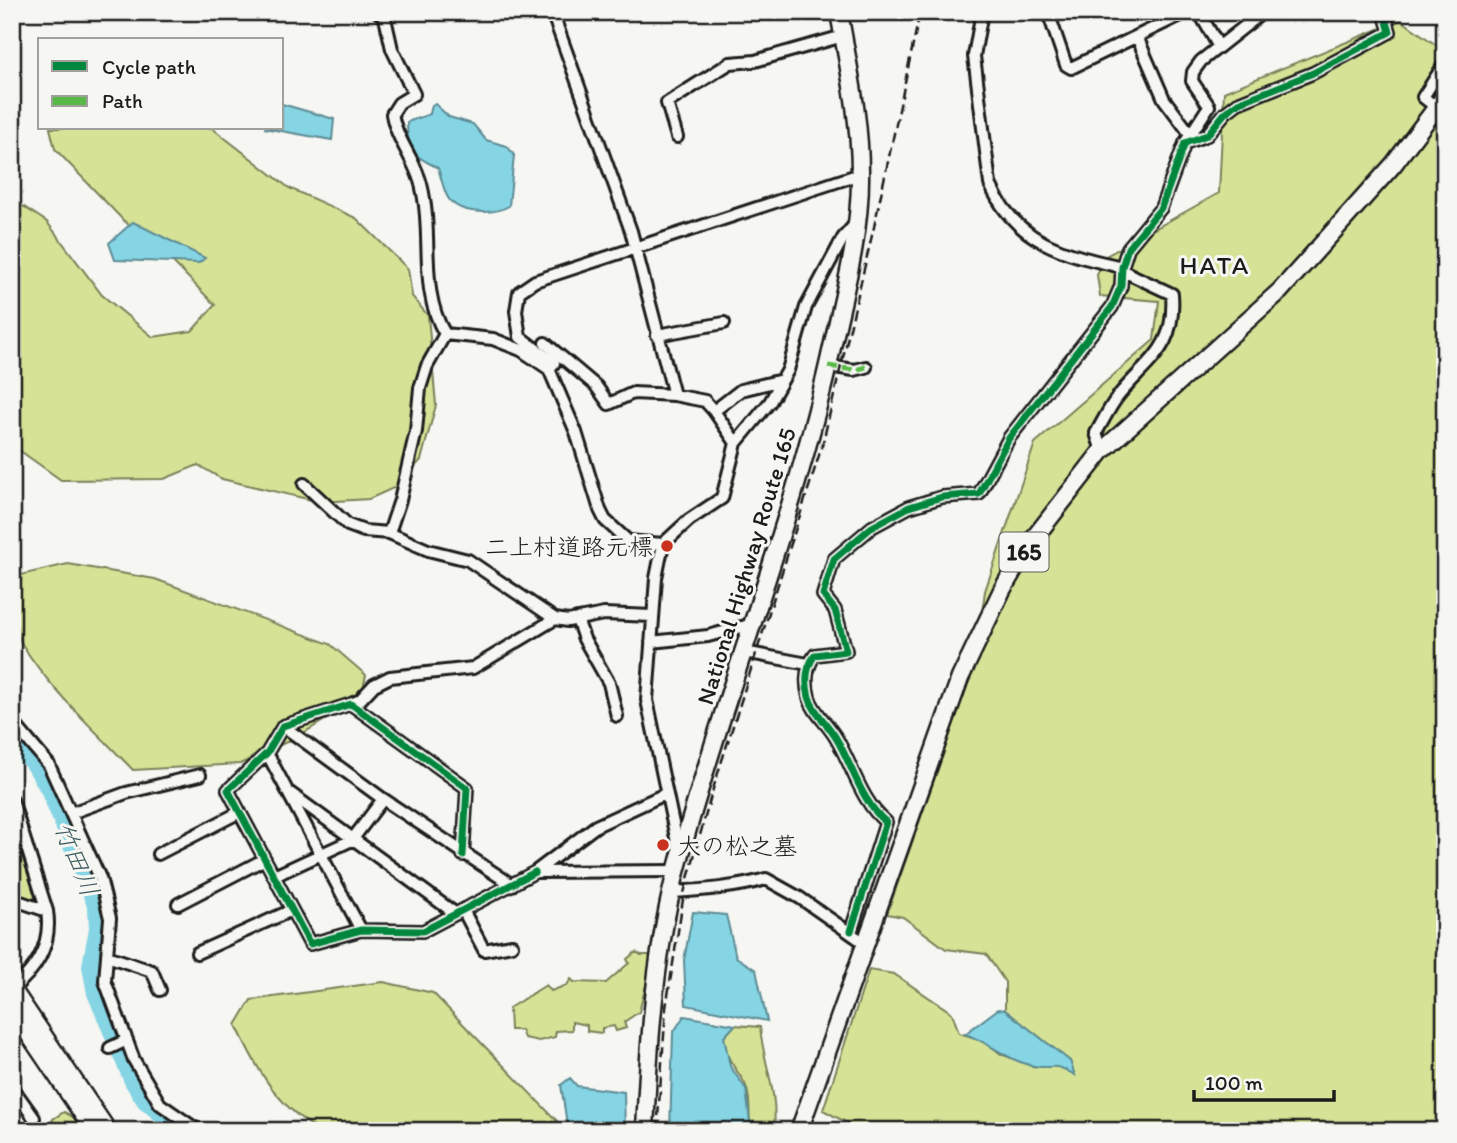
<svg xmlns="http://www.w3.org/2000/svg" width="1457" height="1143" viewBox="0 0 1457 1143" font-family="Itim,'Klee One',sans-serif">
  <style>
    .green { fill: #d6e396; stroke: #798059; stroke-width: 2 }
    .water { fill: #86d5e4; stroke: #5c8b94; stroke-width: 2 }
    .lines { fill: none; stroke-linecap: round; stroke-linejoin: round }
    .river { stroke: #86d5e4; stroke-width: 18 }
    .minor-casing { stroke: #1c1c1c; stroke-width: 16 }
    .major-casing { stroke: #1c1c1c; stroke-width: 19 }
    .highway-casing { stroke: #1c1c1c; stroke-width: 21 }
    .minor { stroke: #f6f6f2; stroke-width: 10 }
    .major { stroke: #f6f6f2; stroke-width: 14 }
    .highway { stroke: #f6f6f2; stroke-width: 16 }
    .rail { stroke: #1c1c1c; stroke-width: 2.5; stroke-dasharray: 10 5; stroke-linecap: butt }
    .quiet { stroke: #58b947; stroke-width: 5; stroke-dasharray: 10 5; stroke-linecap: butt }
    .cycleway-casing { stroke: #f6f6f2; stroke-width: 11 }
    .cycleway { stroke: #00873e; stroke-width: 7 }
    .poi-dot { fill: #c8321e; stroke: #f6f6f2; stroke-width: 2.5 }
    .labels { text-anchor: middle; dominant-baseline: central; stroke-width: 6; stroke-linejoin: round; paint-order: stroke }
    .shield { fill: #f6f6f2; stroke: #5d5d5c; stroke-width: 2 }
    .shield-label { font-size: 23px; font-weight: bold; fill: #1c1c1c }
    .poi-label { font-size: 24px; fill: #1c1c1c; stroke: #f6f6f2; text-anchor: end }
    .street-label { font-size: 24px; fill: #1c1c1c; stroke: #f6f6f2 }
    .neighbourhood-label { font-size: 26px; letter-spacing: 2px; fill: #1c1c1c; stroke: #f6f6f2 }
    .water-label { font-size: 26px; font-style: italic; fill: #415d62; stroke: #f6f6f2 }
  </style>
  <rect width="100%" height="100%" fill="#f6f6f2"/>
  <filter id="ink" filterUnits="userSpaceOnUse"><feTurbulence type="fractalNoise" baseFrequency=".0143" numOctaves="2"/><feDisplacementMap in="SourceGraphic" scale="14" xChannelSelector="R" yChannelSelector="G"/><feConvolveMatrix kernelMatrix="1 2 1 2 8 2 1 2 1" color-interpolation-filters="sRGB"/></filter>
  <g filter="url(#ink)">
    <!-- green -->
    <path class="green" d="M1401,20L1439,47L1445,42V1131H862L823,1110L869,970L894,974L952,1013L959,1033L985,1041L1001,1054L1035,1067L1057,1065L1074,1074L1070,1061L1005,1010V982L986,954L946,949L903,917L887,914L975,663L985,591L1035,443L1154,340L1159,301L1100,296L1097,275L1106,256L1219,193L1224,92Z
      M50,128H212L289,188L356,218L408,269L412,296L428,316L436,405L421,460L398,486L369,499L320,502L222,479L198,465L164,479L61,480L12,445V199L47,222L102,295L153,337L192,331L215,305L169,258L123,220L55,149Z
      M68,564L155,579L330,644L366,675L361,698L295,738L240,764L133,770C97,732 49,689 22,644C13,627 8,593 16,576Z
      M17,838L36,896L30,902L12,896V842Z
      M636,952L641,955H654L639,1012L624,1022L626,1028L616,1031L614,1026L602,1028V1033L587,1031V1025L572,1022V1030L556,1031L555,1037L539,1041L524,1038L521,1030H510L509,1008L546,985L551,991L567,985L571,979L574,982L606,983L629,963L627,959Z
      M383,982L433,993L559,1123L558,1131C527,1131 329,1136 317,1129C275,1104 256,1067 236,1025L251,1000Z
      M735,1025L760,1027C763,1062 778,1092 774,1127H750C749,1114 751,1094 744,1082C733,1064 726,1060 724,1037Z
      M64,1112L77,1119L83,1131H48L53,1119Z"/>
    <!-- water -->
    <path class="water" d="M282,104L334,119L332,140L264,128H282Z
      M435,104L449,117L473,124L486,140L507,146L514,155L509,206C493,215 457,215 447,196C443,188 441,177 438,168C413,155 407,152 407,122L430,114L432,105Z
      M133,222L205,258L199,263L115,260L109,243Z
      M693,912L726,915L736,957L756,970L767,1021L686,1005L684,960Z
      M998,1009L1005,1010L1070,1061L1075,1075C1051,1061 1055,1070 1034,1066C1008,1061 989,1042 965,1034Z
      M684,1016L735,1025L724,1037L730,1066L746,1089L751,1131H670L673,1033Z
      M570,1078L577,1086L624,1092L625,1131H568L561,1085Z"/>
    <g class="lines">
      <!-- river -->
      <path class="river" d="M12,741L36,766L50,791L97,907L98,929L91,966L96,993L133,1081L145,1100L182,1131"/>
      <!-- minor casing -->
      <g class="minor-casing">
        <path id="minor" d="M378,12L385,18L392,49L414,94L399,103L392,114C396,139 415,160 421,184C434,234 418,290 445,334L493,339L521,350L549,369L576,432L600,510L605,520L628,541L663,544
          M552,12L631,231L674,395L705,401L714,411L741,390L782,380
          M982,12L974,56L990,184C1016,243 1064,254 1122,267
          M1048,12L1066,65L1071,68L1187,12
          M1199,12L1219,47
          M1275,12H1287
          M1138,39L1164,99L1191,135
          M1437,108L1423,97L1445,63
          M677,137L667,103L730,63L755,61L843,36
          M1185,143L1209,106L1192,81L1193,72L1201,61L1263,12
          M657,335L724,323
          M545,343L596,386L609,404L633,393L674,395
          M828,366L854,370L866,367
          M549,369L554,363L520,337L516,311L519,292L535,281L860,174
          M714,411L736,443
          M1102,451L1096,433C1103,421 1110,406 1119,395C1149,359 1176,349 1172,294L1123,271
          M304,484L348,525L364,531L389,533L428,550L468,560L555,619L568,621L604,614L652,616
          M389,533L400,500L416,431L420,388L427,366L445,334
          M577,619L584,639L609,683L617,716
          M651,642L708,636L753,624
          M744,652L808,664
          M351,704L360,700L374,685L390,677L473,668L555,619
          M12,721L49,765L100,878L110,918L105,981L134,1060L160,1104L199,1131
          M283,726L383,799L512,885
          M267,753L361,930
          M290,793L456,914
          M665,794L596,826L535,872L676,871
          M12,800L47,911C52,943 38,968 13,988
          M71,813L126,793L200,775
          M679,852L647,700L656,578L663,544L689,520L722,498L736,443L770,402L788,370L806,307L843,238L856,223
          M158,854L240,812
          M463,855L467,788L351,704L283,726L267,753L228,790L310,944L361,930L423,931L535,872
          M274,876L352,840L383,799
          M672,892C703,890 735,888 766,879L800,898L866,944
          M12,899L47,911
          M178,904L265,859
          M463,910L484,950L512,945
          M851,931L886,822C861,802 852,764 836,738C828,724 813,712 809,697C805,682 806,667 815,655L846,651L835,610L823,595L834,559L872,527L909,507L942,497L979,494L1009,438L1112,307L1121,286L1122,267L1128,248L1161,208L1185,143L1207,135L1225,113L1238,103L1313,73L1390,32L1384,12
          M197,953L292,910
          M107,956L152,971L160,990
          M110,1048L127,1040
          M12,1087L34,1118"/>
      </g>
      <!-- major casing -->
      <g class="major-casing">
        <path id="major" d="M12,987L109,1131
          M12,1011L93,1131"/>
      </g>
      <!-- highway casing -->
      <g class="highway-casing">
        <path id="highway" d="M645,1131C649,1039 655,946 680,857C727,684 795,518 833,343C846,286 861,230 860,172C860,118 848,65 839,12
          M799,1131L960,678L1002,590L1027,547L1102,451L1280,291L1393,165L1445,96"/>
      </g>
      <!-- minor -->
      <use href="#minor" class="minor"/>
      <!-- major -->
      <use href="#major" class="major"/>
      <!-- highway -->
      <use href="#highway" class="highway"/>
      <!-- rail -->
      <path class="rail" d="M657,1131L666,1008L684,893L712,792L822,446L874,227L920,12"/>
      <!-- quiet -->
      <path class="quiet" d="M828,366L854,370L866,367"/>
      <!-- cycleway casing -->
      <g class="cycleway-casing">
        <path id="cycleway" d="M463,855L467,788L351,704L283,726L267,753L228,790L310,944L361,930L423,931L535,872
          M851,931L886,822C861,802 852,764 836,738C828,724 813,712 809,697C805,682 806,667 815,655L846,651L835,610L823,595L834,559L872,527L909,507L942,497L979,494L1009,438L1112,307L1121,286L1122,267L1128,248L1161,208L1185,143L1207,135L1225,113L1238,103L1313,73L1390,32L1384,12"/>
      </g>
      <!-- cycleway -->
      <use href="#cycleway" class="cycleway"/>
    </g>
  </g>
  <!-- markers -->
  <g class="poi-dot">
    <circle cx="667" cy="546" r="7"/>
    <circle cx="663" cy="845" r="7"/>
  </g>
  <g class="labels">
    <!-- shield labels -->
    <rect class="shield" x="999.5" y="532.5" width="49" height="39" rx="5"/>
    <g class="shield-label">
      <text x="1024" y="552">165</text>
    </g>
    <!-- poi labels -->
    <g class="poi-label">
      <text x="653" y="546">二上村道路元標</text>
      <text x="677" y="845" text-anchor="start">大の松之墓</text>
    </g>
    <!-- street labels -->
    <g class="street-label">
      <text transform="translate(746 566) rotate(-73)">National Highway Route 165</text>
    </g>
    <!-- neighbourhood labels -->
    <g class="neighbourhood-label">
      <text x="1215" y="265">HATA</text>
    </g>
    <!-- water labels -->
    <g class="water-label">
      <text transform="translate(77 859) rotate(68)">竹田川</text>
    </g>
  </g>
  <!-- margin -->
  <rect width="1457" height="1143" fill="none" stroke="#f6f6f2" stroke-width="42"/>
  <rect x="21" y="21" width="1415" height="1101" fill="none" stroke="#1c1c1c" stroke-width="2.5" filter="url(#ink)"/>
  <!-- legend -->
  <rect x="38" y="38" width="245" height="91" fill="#f6f6f2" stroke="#9f9f9c" stroke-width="2"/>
  <rect x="52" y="61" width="35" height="10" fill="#00873e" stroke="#9f9f9c" stroke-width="2"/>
  <text x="102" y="74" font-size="21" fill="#1c1c1c">Cycle path</text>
  <rect x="52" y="96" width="35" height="10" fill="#58b947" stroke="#9f9f9c" stroke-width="2"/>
  <text x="102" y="108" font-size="21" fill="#1c1c1c">Path</text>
  <!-- scale -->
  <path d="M1194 1090v10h140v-10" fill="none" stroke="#1c1c1c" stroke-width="3.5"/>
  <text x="1205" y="1090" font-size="21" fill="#1c1c1c" stroke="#f6f6f2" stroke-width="5" paint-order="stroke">100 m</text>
</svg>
